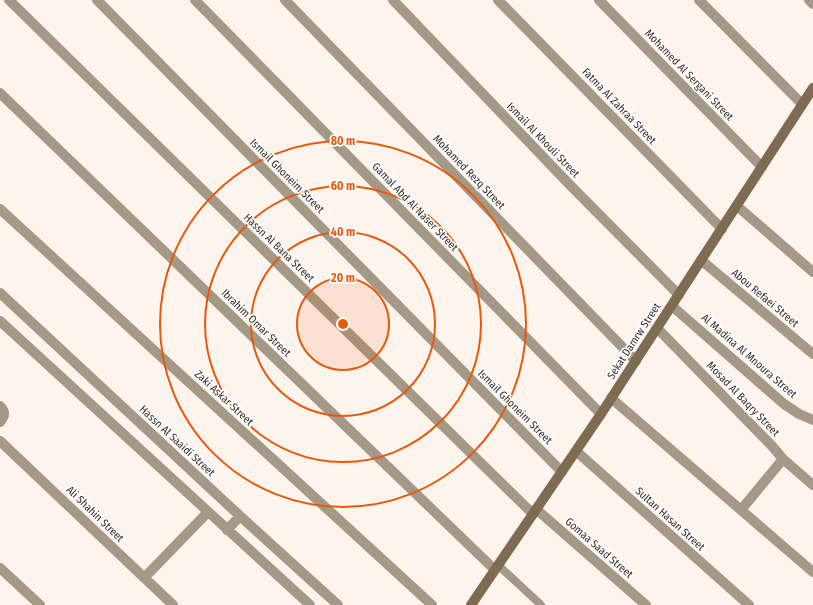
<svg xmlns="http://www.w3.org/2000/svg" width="813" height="605" viewBox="0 0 813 605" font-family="'Fira Sans Condensed',sans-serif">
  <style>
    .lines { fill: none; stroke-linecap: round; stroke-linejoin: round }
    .service { stroke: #a49886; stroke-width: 8 }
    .minor { stroke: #a49886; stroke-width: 10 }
    .secondary { stroke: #7d6b52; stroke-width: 10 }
    .ring { fill: none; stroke: #e8590c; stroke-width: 2 }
    .labels { text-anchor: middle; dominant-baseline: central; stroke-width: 3.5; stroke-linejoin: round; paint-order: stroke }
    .street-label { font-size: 11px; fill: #352c27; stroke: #fff }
    .centre { fill: #e8590c; stroke: #fff; stroke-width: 2 }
    .ring-label { font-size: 12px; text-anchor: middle; font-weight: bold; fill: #e8590c; stroke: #fff; stroke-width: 3.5; stroke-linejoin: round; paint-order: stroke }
  </style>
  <rect width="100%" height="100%" fill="#fdf4ee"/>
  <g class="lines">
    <!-- service -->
    <path class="service" d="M498,565L541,605"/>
    <!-- minor -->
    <path class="minor" d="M9,0L533,514
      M97,0L562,472
      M195,0L601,414
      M285,0L636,361
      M393,0L569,184L679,295
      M498,0L722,229
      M599,0L762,167
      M699,0L802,104
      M809,0L813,4
      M0,93L495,570
      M737,206L813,272
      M0,209L432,605
      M701,260L813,354
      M0,293L240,516L338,605
      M672,306L784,404L799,414L813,420
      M0,321L310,605
      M657,328L772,446L783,459L813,485
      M611,398L813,572
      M0,406C6,412 5,416 0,422
      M0,441L173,605
      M576,451L749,605
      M536,509L646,605
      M741,510L783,459
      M227,530L240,516
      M0,568L40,605
      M144,578L208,512"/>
    <!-- secondary -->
    <path class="secondary" d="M471,605L601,414L813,88"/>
  </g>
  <!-- distance rings -->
  <circle cx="343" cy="324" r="46" fill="#e8590c" fill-opacity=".12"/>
  <g class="ring">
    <circle cx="343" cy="324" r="46"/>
    <circle cx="343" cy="324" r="92"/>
    <circle cx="343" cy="324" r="138"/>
    <circle cx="343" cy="324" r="183"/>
  </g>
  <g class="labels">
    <!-- street labels -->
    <g class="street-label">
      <text transform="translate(689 75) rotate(46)">Mohamed Al Sergani Street</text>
      <text transform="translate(619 106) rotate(46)">Fatma Al Zahraa Street</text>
      <text transform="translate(543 140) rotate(46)">Ismail Al Khouli Street</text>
      <text transform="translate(469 172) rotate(46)">Mohamed Rezq Street</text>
      <text transform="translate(287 176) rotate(45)">Ismail Ghoneim Street</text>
      <text transform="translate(415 207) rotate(46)">Gamal Abd Al Naser Street</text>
      <text transform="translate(279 248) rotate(44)">Hassn Al Bana Street</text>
      <text transform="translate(765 298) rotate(40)">Abou Refaei Street</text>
      <text transform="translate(256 323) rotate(44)">Ibrahim Omar Street</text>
      <text transform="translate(634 341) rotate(-57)">Sekat Damrw Street</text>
      <text transform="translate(749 356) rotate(41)">Al Madina Al Mnoura Street</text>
      <text transform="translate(224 398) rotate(43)">Zaki Askar Street</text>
      <text transform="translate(743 399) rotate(46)">Mosad Al Baqry Street</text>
      <text transform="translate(515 407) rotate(45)">Ismail Ghoneim Street</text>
      <text transform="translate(177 441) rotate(43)">Hassn Al Saaidi Street</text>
      <text transform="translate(95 514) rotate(44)">Ali Shahin Street</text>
      <text transform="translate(670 519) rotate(42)">Sultan Hasan Street</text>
      <text transform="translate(599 548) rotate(41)">Gomaa Saad Street</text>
    </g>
  </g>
  <circle cx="343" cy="324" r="6" class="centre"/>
  <g class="ring-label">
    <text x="343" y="145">80 m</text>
    <text x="343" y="190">60 m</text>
    <text x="343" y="236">40 m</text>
    <text x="343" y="282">20 m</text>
  </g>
</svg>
